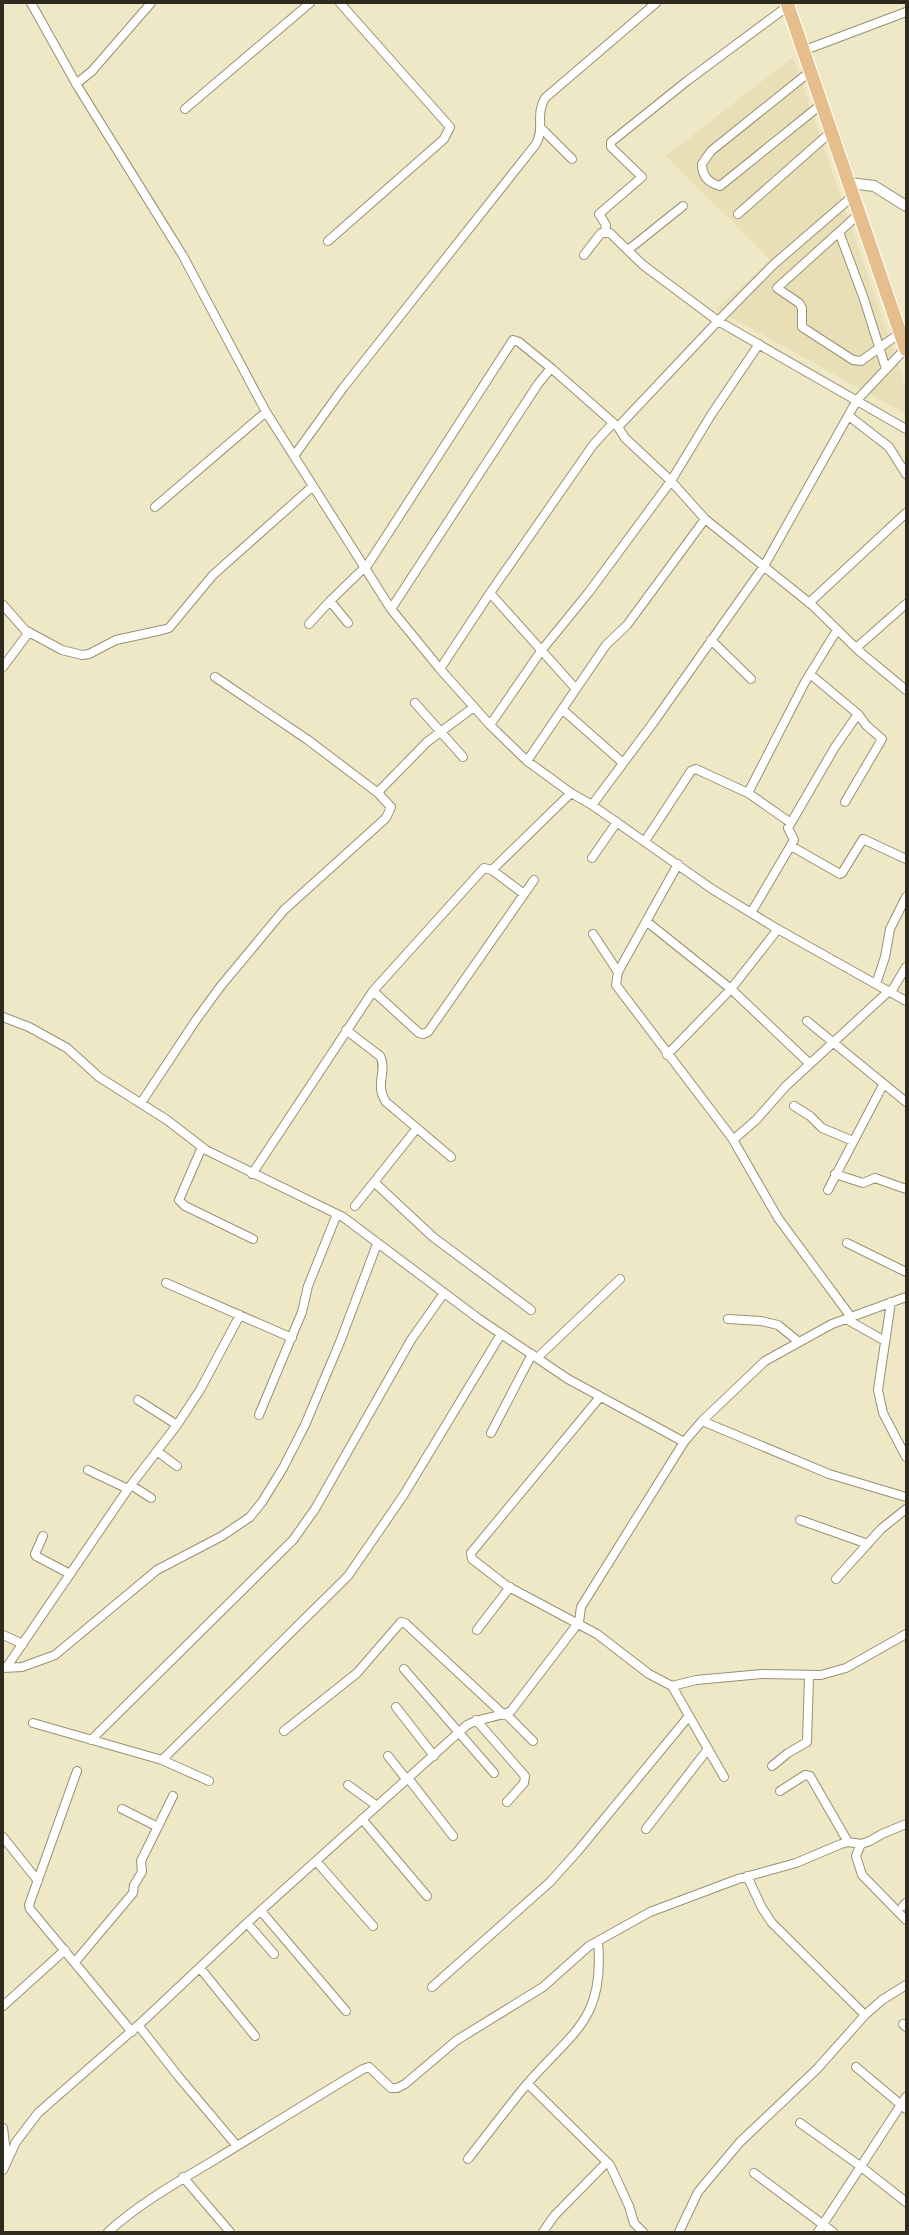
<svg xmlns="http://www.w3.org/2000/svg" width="909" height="2235" viewBox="0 0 909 2235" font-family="Rubik,sans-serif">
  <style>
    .built { fill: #e9dfb7 }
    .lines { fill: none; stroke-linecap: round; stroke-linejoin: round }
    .minor-casing { stroke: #989173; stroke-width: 10 }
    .tertiary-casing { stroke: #989173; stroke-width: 12 }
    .primary-casing { stroke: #fff; stroke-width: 15 }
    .minor { stroke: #fff; stroke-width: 8 }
    .tertiary { stroke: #fff; stroke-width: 10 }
    .primary { stroke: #e6be8b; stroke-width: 13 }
  </style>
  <rect width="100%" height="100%" fill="#efe8c7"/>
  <!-- built -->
  <path class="built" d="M793,57L906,387V414L716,309L771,260L666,156Z"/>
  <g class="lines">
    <!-- minor casing -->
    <g class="minor-casing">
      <path id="minor" d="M31,3L78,87L183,256L266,412L391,609L440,669L490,725L527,761L571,793L592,805L712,889L774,927L906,1001
        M805,50L906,12
        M812,70L711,151L702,164C702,176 709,183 720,186L823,103
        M76,84L92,71L151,3
        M185,109L310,3
        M541,128L572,159
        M860,213L777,288L799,303L802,308V327L853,360L861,361L900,333
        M738,214L832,131
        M605,232L606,225L599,214L642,177L611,147V142L687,81L788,6
        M839,232L864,299L886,369
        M328,241L444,139L450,127L340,3
        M628,250L683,206
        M584,255L601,233H610L643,265L718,321L773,265L854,195
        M849,416L889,447L906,474
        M618,427L625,438L671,481L705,519L812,605L859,651L906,690
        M294,456L343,388L536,144C545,128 535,115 545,98L656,3
        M155,507L266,412
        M365,569L513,340L519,342L551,368
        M490,593L576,689
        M330,601L348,623
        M809,603L906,513
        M3,605L25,630L62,650L82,655L89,654L116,640L162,630L169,628L213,575L313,486
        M391,609L538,384L551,368L618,427L718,321L906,429
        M309,624L330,601L364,568
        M711,640L751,679
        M856,648L906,604
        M3,667L29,632
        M440,669L490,593L593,445L613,423
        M810,674L858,714L866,725L882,739L845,802
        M215,677L308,740L378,793
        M415,703L463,757
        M563,710L623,763
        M490,725L541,651L589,592L671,481L711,415L759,344
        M527,761L606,645L627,625L705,519
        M748,793L805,682L837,630
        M592,805L653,723L764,566L857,400L905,349
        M645,841L691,771L696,769L748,793L791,823
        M791,846L840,874L842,873L863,839L906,859
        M592,858L617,822
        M678,864L618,972L616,985L732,1138L778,1218L851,1317
        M492,870L524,894
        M751,913L794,840L788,828L835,747L858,714
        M646,921L731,989L810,1064
        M593,934L618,972
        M876,984L885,957L890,929L906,897
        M373,991L419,1033L423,1034L428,1032L534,880
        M891,992L906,967
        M3,1017L29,1027L67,1048L99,1077L167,1120L206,1150L343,1217L479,1319L568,1379L684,1442
        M807,1021L906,1102
        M346,1030L380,1056C388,1070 374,1085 386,1102L451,1157
        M667,1055L731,989L778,929
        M141,1103L196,1020L220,987L284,910L386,818L391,807L378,793L381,789L427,742L474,707
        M794,1106L810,1116L822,1128L853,1141
        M733,1140L756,1120L786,1086L889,991
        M202,1147L179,1200L185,1206L253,1239
        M252,1174L373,991L484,868L492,870L571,793
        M835,1174L863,1183L875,1178L906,1189
        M374,1182L433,1237L531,1310
        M828,1190L883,1085
        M355,1206L417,1128
        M847,1243L906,1272
        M166,1283L292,1338
        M891,1302L878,1390L883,1413L906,1457
        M728,1319L761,1321L778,1325L799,1342
        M846,1319L885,1341
        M537,1358L620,1279
        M600,1397L471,1553L472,1559L507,1586L597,1634L649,1674L672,1686L696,1680L762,1674L821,1675L846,1668L906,1634
        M138,1400L177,1425
        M259,1415L302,1312L308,1286L337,1214
        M702,1421L829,1474L906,1497
        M491,1433L532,1354
        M158,1452L177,1466
        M88,1470L128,1489
        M131,1485L151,1498
        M800,1520L868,1544
        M43,1536L35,1554L36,1556L70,1574
        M836,1579L881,1529L906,1509
        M477,1630L510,1587
        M3,1635L23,1644
        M3,1668L22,1667L55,1655L157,1570L222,1536L250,1517L262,1502L283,1468L305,1425L340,1342L377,1244
        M6,1668L128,1489L177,1425L200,1390L240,1315
        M404,1669L494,1773
        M672,1686L724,1777
        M396,1707L434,1756
        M506,1714L533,1741
        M476,1720L525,1776L524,1783L507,1802
        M33,1723L162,1760L209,1781
        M284,1731L357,1673L401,1622L405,1623L504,1715
        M91,1740L293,1540L315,1509L411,1340L444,1293
        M388,1756L407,1780
        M162,1760L348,1576L403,1496L501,1334
        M772,1766L788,1753L807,1742L809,1676
        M77,1771L29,1905L30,1909L132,2032
        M408,1778L453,1836
        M348,1785L377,1806
        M780,1791L805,1775L810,1776L848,1842
        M122,1809L158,1827
        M362,1819L427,1896
        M646,1829L708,1749
        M3,1837L38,1881
        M861,1844L856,1856L862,1875L906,1920
        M316,1861L373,1926
        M747,1876L762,1908L772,1923L861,2011
        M903,1906L906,1903
        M261,1911L346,2011
        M247,1923L274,1954
        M75,1962L133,1893L134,1885L142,1872L141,1861L173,1796
        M200,1968L255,2036
        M432,1987L550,1882L577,1852L689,1716
        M3,2006L65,1950
        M903,2024L906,2027
        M139,2026L178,2076L237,2146
        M856,2067L906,2109
        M528,2084L610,2165L629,2206L634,2223L643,2232
        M800,2123L860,2166L906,2202
        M3,2128L7,2161
        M468,2159C488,2134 507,2108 527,2084C573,2031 605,2020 598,1941
        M3,2170L16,2142L38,2113L143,2021L247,1923L467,1725C481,1717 497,1718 511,1711L579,1622L581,1607L684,1442L702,1421L765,1361L832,1324L906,1297
        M754,2173L833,2232
        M183,2177L230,2232
        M108,2232C141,2202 178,2182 216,2159C265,2129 313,2099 363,2069L369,2067L391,2088H397L405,2084L457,2040L543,1987L589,1946L650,1912L738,1879L796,1863L841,1844L848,1842L861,1844L870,1841L882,1834L906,1824
        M543,2232L554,2216L607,2162
        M679,2232L698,2192L740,2142L817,2069L865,2015L882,2000L906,1985
        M818,2232L906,2097"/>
    </g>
    <!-- tertiary casing -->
    <g class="tertiary-casing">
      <path id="tertiary" d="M850,183L874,186L906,206"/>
    </g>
    <!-- primary casing -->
    <g class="primary-casing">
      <path id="primary" d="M787,3L906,350"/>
    </g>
    <!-- minor -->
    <use href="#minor" class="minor"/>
    <!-- tertiary -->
    <use href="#tertiary" class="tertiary"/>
    <!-- primary -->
    <use href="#primary" class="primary"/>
  </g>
  <!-- border -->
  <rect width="909" height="2235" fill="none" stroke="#2e2b1e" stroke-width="8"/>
</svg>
